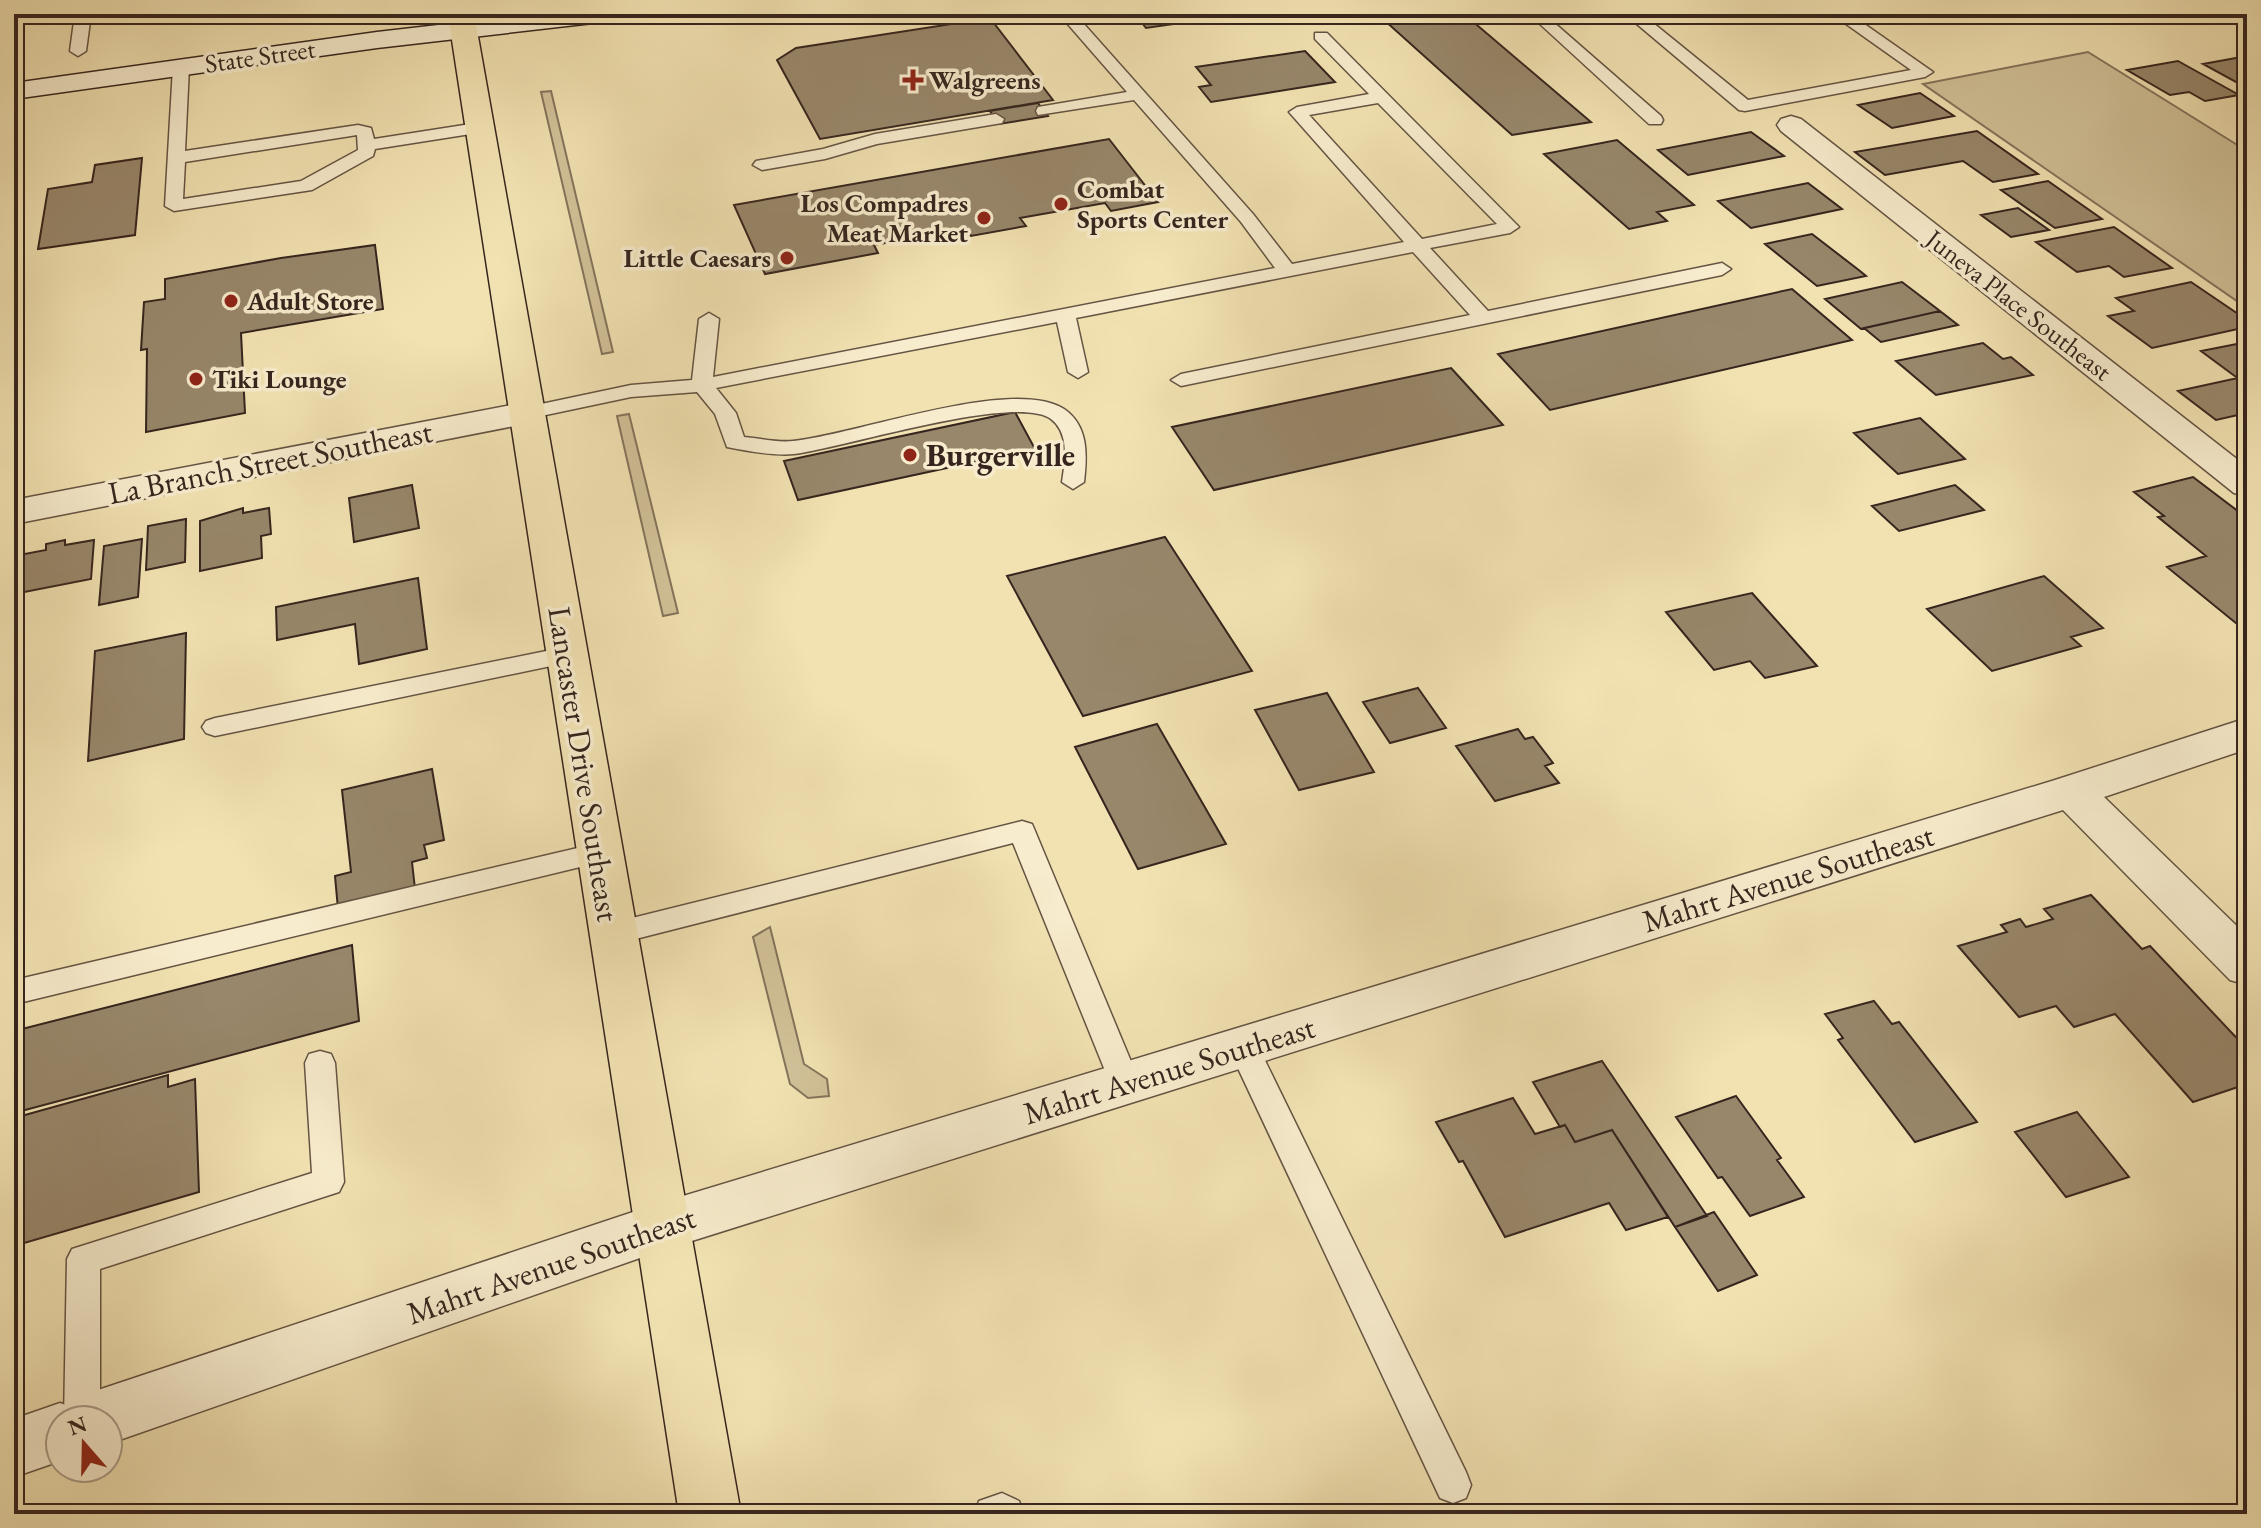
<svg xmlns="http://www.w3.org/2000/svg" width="2261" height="1528" viewBox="0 0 2261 1528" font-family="'EB Garamond',serif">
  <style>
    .green { fill: #d2c299; stroke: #84745c; stroke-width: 2 }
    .building { fill: #98876b; stroke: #36251e; stroke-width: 2 }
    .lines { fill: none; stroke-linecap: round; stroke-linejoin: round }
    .lane-casing { stroke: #655443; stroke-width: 3 }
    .street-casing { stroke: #655443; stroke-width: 3 }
    .secondary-casing { stroke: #36251e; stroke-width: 3 }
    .primary-casing { stroke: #36251e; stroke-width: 3 }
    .lane { fill: #f7eccd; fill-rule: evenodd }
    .street { fill: #f7eccd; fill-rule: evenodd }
    .secondary { fill: #f7eccd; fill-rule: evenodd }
    .primary { fill: #f2e2b2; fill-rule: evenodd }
    .poi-dot { fill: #8f2418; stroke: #f7eccd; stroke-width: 3 }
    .labels { text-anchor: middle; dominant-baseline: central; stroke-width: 7; stroke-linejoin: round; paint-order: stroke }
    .far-street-label { font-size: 26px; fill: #36251e; stroke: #f7eccd }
    .far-poi-label { font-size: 26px; font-weight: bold; fill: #36251e; stroke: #f7eccd; text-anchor: start }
    .poi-label { font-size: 32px; font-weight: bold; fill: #36251e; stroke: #f7eccd; text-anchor: start }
    .street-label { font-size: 32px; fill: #36251e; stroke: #f7eccd }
  </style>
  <rect width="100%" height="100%" fill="#f2e2b2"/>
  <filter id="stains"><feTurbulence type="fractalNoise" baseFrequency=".0025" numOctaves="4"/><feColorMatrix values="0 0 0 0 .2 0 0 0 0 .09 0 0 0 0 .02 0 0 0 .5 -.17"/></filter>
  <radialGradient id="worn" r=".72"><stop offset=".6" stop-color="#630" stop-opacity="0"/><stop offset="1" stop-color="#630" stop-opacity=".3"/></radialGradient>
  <!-- green -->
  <path class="green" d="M2088,52L2247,151V308L1923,84Z
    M551,91L613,352L602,354L541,92Z
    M629,414L678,613L663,616L617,416Z
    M770,927L804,1064L827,1079L829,1096L808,1098L790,1084L753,937Z"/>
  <!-- building -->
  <path class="building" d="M130,14H185L134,21L135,15Z
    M1135,14H1243L1146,28Z
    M1293,14H1355L1304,23Z
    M1420,14H1464L1591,122L1512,135L1384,20Z
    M990,18L1053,100L820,139L777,60L796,48Z
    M1305,51L1335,82L1211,102L1199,87L1211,85L1196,67Z
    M2247,56V88L2203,64Z
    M2178,61L2239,95L2205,101L2189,92L2170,95L2127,70Z
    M1920,93L1954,116L1892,128L1858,105Z
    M1038,103L1048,116L999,124L990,111Z
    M1977,131L2038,174L1993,182L1963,161L1885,175L1855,152Z
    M1751,132L1784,156L1688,175L1658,150Z
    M1109,139L1158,202L1111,211L1105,203L1020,218L1026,226L971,236L967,228L874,245L878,253L765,274L734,205Z
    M1617,140L1694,205L1657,212L1667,221L1629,229L1544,154Z
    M142,158L135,235L38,249L48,189L92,182L95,165Z
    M2048,181L2102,219L2055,228L2001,190Z
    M1808,183L1842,209L1751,228L1718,201Z
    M2018,208L2049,230L2011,237L1981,215Z
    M2114,227L2172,268L2124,277L2109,266L2077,272L2036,242Z
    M1812,234L1860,271L1866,276L1817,286L1765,244Z
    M375,245L383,309L241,333L245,413L146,432L147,349L141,350L144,302L165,299V279L281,258Z
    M1902,282L1940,311L1861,329L1825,299Z
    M2191,282L2247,320V327L2152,348L2108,316L2134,311L2116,298Z
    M1792,289L1852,340L1550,410L1498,354Z
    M1940,311L1958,325L1881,342L1864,328Z
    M2247,342V374L2236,377L2201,351Z
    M1983,343L2003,359L2011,357L2033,375L1936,395L1896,361Z
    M1451,368L1503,425L1214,490L1172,427Z
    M2247,376V413L2216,420L2178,391Z
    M1015,412L1035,449L798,500L784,461Z
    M1920,418L1965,459L1898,474L1854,433Z
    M2193,477L2247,518V550L2243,551L2247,554V621L2237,624L2167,567L2206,556L2158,517L2164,516L2134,492Z
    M412,485L419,528L354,542L349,498Z
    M1955,485L1984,510L1899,531L1872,506Z
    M243,508V513L269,508L271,534L261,536L262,558L200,571V521Z
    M186,519L185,562L146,570L148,526Z
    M1165,537L1252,671L1083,716L1007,576Z
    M142,539L138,597L99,605L104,546Z
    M65,540V545L94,540L91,579L14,594L19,555L46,550V544Z
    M2044,576L2103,628L2071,637L2081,646L1992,671L1927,609Z
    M418,578L427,649L359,664L355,624L277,640L276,607Z
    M1752,593L1817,666L1765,678L1750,661L1714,670L1666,612Z
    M186,633L184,739L88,761L95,651Z
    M1418,688L1446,728L1390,743L1363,702Z
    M1327,693L1374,772L1299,790L1255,710Z
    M1157,724L1226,844L1138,869L1075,747Z
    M1518,729L1525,739L1533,737L1553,763L1545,766L1559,783L1495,801L1456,746Z
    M432,769L444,840L424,845L427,858L412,862L415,889L338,909L335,876L351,872L342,790Z
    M2091,895L2142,949L2150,946L2247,1049V1084L2193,1102L2115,1014L2074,1027L2056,1006L2019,1017L1958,946L2007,932L2001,925L2020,919L2026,927L2053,919L2044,909Z
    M352,945L359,1021L14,1113V1031Z
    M1874,1001L1892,1024L1899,1022L1977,1122L1915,1142L1838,1040L1843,1038L1825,1014Z
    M1602,1061L1707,1216L1675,1227L1612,1130L1575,1142L1565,1125L1560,1127L1533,1082Z
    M168,1075V1087L195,1079L199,1192L14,1246V1118Z
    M1736,1096L1781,1158L1777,1160L1804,1197L1750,1216L1722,1177L1718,1178L1676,1117Z
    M1513,1098L1535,1134L1565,1125L1575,1142L1612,1130L1668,1217L1626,1230L1609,1203L1505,1237L1463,1161L1459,1162L1436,1122Z
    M2077,1112L2129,1177L2066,1197L2015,1132Z
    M1714,1212L1757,1275L1718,1291L1675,1227Z"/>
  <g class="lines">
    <!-- lane casing -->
    <g class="lane-casing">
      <path id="lane" d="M75,14H91L86,51L78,56L70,51Z
        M1059,14H1075L1253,214L1292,264L1404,242L1289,112L1297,107L1369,94L1315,39V33H1327L1519,227L1510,233L1430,248L1488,311L1722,263L1731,269L1722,275L1181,386L1171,380L1181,374L1470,315L1413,252L1076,318L1088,372L1078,378L1068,372L1057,322L716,388L736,413L744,437C759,438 777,443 793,441C856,435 1012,376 1064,409C1089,426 1087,456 1084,482L1073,489L1062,482C1065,462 1070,433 1051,419C1015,393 844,448 794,454C774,456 747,451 727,447L715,414L697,392L631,397L527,419L520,417L516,413L520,409L527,407L631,385L692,380L699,319L709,313L719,319L713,377L1275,268L1241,222L1134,100L1038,115L1036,111L1038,107L1127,92ZM1378,103L1497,224L1422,239L1309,115Z
        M1529,14H1544L1661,116L1663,120L1661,124H1649Z
        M1625,14H1642L1748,100L1911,70L1832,14H1850L1933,72L1925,77L1745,111L1739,110Z
        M181,62L189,67L185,151L358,125L371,128L374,139L477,123L485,128L477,133L375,149L373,156L312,190L174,211L165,206L173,67ZM357,135L358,150L301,181L183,199L185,162Z
        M996,114L1004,119L1002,123L877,144L825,159L762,170L753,165L756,161L823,149L875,134Z
        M566,647L575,649L578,655L575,661L215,736L206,733L202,727L206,721L215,718Z
        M1022,821L1032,824L1035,831L1140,1083L1136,1092L1125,1096L1114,1092L1110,1083L1013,843L612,945L602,942L598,934L602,926L612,923Z
        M599,843L609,846L613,853L609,860L19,1003L14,1001V981L19,979Z
        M1243,1035L1254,1038L1466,1472L1471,1485L1466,1498L1453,1503L1440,1498L1228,1047L1232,1038Z
        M320,1051L331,1054L335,1063L344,1182L339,1192L100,1269V1420H64L67,1259L72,1249L312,1173L305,1063L309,1054Z
        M1002,1493L1019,1501L1024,1514H974L979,1501Z"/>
    </g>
    <!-- street casing -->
    <g class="street-casing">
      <path id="street" d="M1791,116L1801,119L2247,467V496L2234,493L1781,131L1777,125L1781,119Z
        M527,402L540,405L545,413L540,421L14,524V500Z
        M2247,718V749L2104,797L2247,936V985L2230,980L2063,810L660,1251L108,1444V1420H60V1461L14,1477V1419L60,1403L71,1407L74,1400L95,1391L660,1203L2055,780Z"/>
    </g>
    <!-- secondary casing -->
    <g class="secondary-casing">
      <path id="secondary" d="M534,14H615L611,20L602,22L377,48L14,99V83L377,32Z"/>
    </g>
    <!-- primary casing -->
    <g class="primary-casing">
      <path id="primary" d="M448,14H474L741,1514H679Z"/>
    </g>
    <!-- lane -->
    <use href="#lane" class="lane"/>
    <!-- street -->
    <use href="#street" class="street"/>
    <!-- secondary -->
    <use href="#secondary" class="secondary"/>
    <!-- primary -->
    <use href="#primary" class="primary"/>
  </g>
  <!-- markers -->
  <g class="poi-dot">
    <path d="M909 68h8v8h8v8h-8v8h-8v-8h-8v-8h8z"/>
    <circle cx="1061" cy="204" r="8"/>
    <circle cx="984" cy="218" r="8"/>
    <circle cx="787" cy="258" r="8"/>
    <circle cx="231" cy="301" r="8"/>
    <circle cx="196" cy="379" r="8"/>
    <circle cx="910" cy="455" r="8"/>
  </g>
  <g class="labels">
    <!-- far-street labels -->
    <g class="far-street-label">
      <text transform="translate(260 56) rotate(-8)">State Street</text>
      <text transform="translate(2019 305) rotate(38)">Juneva Place Southeast</text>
    </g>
    <!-- far-poi labels -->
    <g class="far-poi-label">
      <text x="929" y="80">Walgreens</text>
      <text x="1077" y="189">Combat<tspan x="1077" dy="30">Sports Center</tspan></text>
      <text x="968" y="203" text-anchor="end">Los Compadres<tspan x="968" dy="30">Meat Market</tspan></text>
      <text x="771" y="258" text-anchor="end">Little Caesars</text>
      <text x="247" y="301">Adult Store</text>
      <text x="212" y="379">Tiki Lounge</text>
    </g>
    <!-- poi labels -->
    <g class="poi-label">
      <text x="926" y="455">Burgerville</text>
    </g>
    <!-- street labels -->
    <g class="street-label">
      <text transform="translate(270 462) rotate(-11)">La Branch Street Southeast</text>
      <text transform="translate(584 764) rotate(81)">Lancaster Drive Southeast</text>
      <text transform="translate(1788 878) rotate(-17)">Mahrt Avenue Southeast</text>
      <text transform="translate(1169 1070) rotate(-17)">Mahrt Avenue Southeast</text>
      <text transform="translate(551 1265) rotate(-19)">Mahrt Avenue Southeast</text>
    </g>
  </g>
  <!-- margin -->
  <rect width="2261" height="1528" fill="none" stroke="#f2e2b2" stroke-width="48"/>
  <rect x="16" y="16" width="2229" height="1496" fill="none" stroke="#36251e" stroke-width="4"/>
  <rect x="24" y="24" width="2213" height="1480" fill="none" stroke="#36251e" stroke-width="2"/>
  <!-- north arrow -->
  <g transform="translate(84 1444) rotate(340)"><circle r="38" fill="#f7eccd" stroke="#aa9c87" stroke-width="2"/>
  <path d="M0-6L14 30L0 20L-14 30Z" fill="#8f2418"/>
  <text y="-12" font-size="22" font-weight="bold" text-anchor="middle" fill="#36251e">N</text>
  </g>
  <rect width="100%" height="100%" filter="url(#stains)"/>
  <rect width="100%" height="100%" fill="url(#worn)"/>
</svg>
